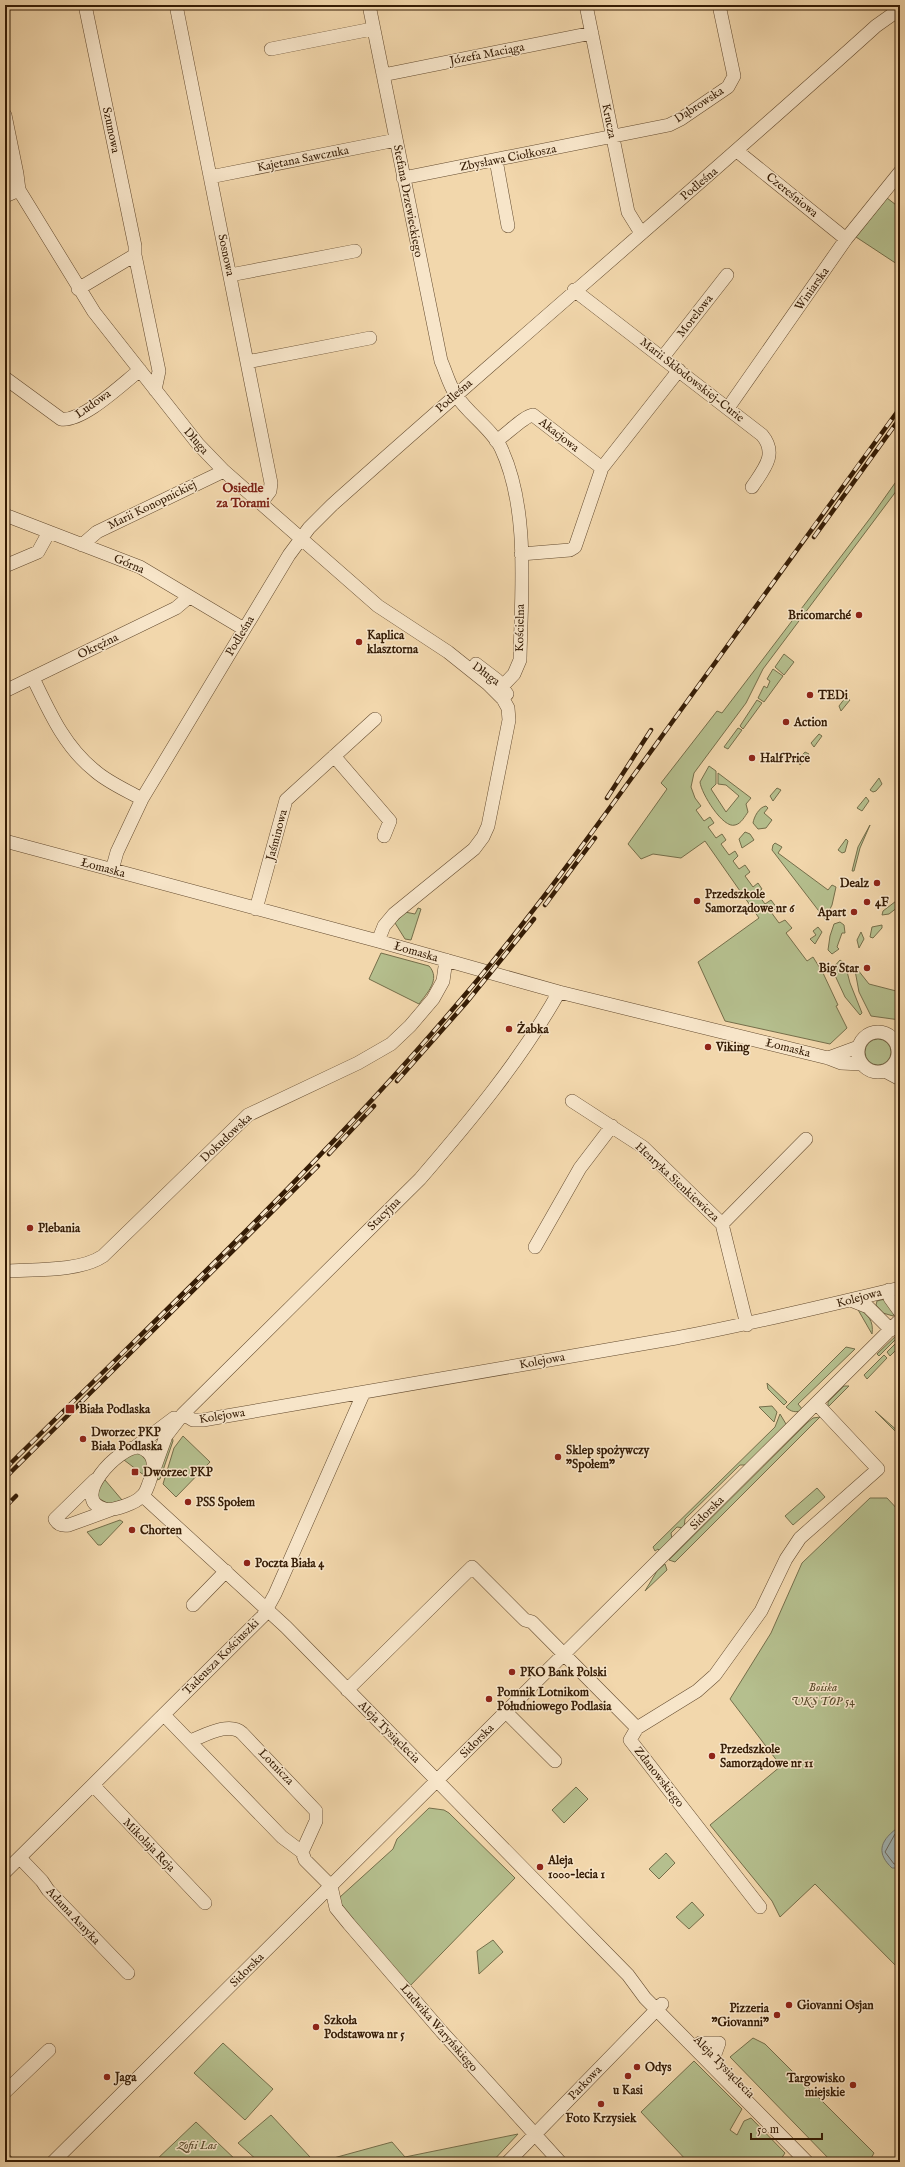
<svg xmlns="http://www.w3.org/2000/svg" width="905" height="2167" viewBox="0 0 905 2167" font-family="'IM FELL English',serif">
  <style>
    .green { fill: #b5bf8e; stroke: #756e4a }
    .water { fill: #a2b6b6; stroke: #76786f }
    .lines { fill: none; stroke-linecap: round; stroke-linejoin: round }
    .shore { stroke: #6c695e; stroke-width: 1 }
    .minor-casing { stroke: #644b2f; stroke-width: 14 }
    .minor { stroke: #f7e5c9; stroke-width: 13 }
    .rail-casing { stroke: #351c05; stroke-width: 4.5 }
    .rail { stroke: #f7e5c9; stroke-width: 3; stroke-dasharray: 9; stroke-linecap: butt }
    .poi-dot { fill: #8f2418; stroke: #f7e5c9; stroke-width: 1.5 }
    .labels { text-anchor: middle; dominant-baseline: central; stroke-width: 3; stroke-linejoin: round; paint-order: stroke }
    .street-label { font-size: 12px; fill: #351c05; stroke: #f7e5c9 }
    .poi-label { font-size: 12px; font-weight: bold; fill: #351c05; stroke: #f7e5c9; text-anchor: start }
    .park-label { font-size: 12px; font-style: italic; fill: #5b4d2e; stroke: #f7e5c9 }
    .neighbourhood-label { font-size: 13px; font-weight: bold; fill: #7a1f14; stroke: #f7e5c9 }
  </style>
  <rect width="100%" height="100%" fill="#f2d7ac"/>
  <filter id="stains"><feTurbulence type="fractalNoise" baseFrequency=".005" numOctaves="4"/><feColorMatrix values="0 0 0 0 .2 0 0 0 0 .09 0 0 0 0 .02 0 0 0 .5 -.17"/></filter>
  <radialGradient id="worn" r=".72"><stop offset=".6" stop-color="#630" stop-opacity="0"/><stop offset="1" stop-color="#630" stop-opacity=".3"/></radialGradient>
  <!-- green -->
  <path class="green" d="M887,198L900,208V266L856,237Z
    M900,476V486L763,669L746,703L694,773L691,787L695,798L701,806L696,810L704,821L710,817L714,823L708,827L716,838L722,834L726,840L721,844L729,855L735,851L738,856L733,861L739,869L745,865L750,872L745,876L753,887L758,883L762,889L757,893L765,904L771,900L777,908L771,912L779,923L785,920L792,928L786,933L807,961L813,957L823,973L838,1005L836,1006L847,1028L830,1044L725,1021L698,962L759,918L705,841L681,858L653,854L641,859L628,844L667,789L661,783L717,711L722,713L871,517Z
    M784,654L794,662L784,675L775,667Z
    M773,669L783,676L764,702L758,698L764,686L767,688L770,681L767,679Z
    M845,698L850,700L841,711L839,706Z
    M757,700L762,703L743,729L740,726Z
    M738,728L742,730L728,749L724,747Z
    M819,734L822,736L814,747L811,743Z
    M805,752L809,754L800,765L798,760Z
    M709,766L716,771V784L711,789L726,812L739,796L726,785L718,784V773L751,798L746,804L748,812C745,816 741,824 735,825C723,829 701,793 700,782Z
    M879,778L882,784L876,791L873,792L870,790Z
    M777,788L781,790L773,801L770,796Z
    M866,797L869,801L862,811L857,808Z
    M766,806L768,808L764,813L772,820L766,828L758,829L753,823C754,817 759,807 766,806Z
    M870,825L860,848L854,871H852L858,847Z
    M745,832L750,834L754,840L742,848L739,839Z
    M846,839L848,841L845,852L842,853L838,850Z
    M775,843L782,847L778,853L828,890L832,885L836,887L832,905L825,919L772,850L773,845Z
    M900,898L898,907L889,914L882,915L883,911Z
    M418,908L421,909L411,940L405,939L395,923L405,912L415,914Z
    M840,922L844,925L845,933H842L837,947L839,949L832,954L828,950L830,936L834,924Z
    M882,925V928L873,938L870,937L872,927Z
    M818,927L822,932L815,944L810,939L816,935L813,931Z
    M861,932L864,939L859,948L857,940Z
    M381,953L429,966C441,979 427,993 419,1004L369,979Z
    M840,960L845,964L850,983L862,1013L860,1015L845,997L832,969Z
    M854,965L869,984L900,992V1020L871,1016L859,992Z
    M865 1052a13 13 0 1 1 26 0a13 13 0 1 1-26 0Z
    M885,1299L894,1313L893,1316L883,1313L876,1305L877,1301Z
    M857,1308C868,1314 874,1321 872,1334Z
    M900,1332V1335L879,1356L877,1354Z
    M900,1339V1346L890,1356L887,1352Z
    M846,1347L855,1349L798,1404L803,1410C796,1413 791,1412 786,1407Z
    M884,1355L887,1358L867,1379L864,1375Z
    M767,1383L787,1402L784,1405L768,1389Z
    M844,1386H849L828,1407V1402Z
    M772,1406L777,1412L774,1422L759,1407Z
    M875,1411L900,1433V1436Z
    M780,1414L786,1424L747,1465H740L685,1519L684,1528L677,1527L671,1533L672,1539L660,1551L658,1549L655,1551L653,1547L775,1427Z
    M820,1417L675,1562L669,1560L808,1422L813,1418Z
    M172,1436L173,1441L160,1479L154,1481Z
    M183,1436L210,1462L176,1497L163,1484L174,1448Z
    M140,1453L148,1462L145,1476L124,1460L128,1455Z
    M105,1480L122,1500L109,1504L98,1498L97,1488Z
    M817,1488L825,1497L793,1525L785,1516Z
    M870,1498H887L900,1512V1970L815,1884L780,1917L772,1901L710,1825L781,1766L730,1699L771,1633L802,1563Z
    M120,1520L123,1522L101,1545H98L87,1532Z
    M665,1564L667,1570L645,1591L657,1571Z
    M576,1787L588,1799L564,1823L552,1810Z
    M429,1808L444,1810L449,1813L515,1878L406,1990L339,1902L340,1897L393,1849L397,1839Z
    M666,1853L675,1863L659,1879L649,1869Z
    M692,1902L704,1915L689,1929L676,1917Z
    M493,1940L503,1952L479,1974L477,1951Z
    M753,2038L765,2044L874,2153L869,2162H832L730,2057Z
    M223,2043L273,2089L245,2120L194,2073Z
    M694,2061L742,2109L730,2130L737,2135L744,2121L751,2118L785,2153L779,2162H688L641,2112Z
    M271,2115L310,2157L294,2162H259L238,2143Z
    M196,2122L238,2162H154Z
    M518,2134L492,2162H319L392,2142L405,2157Z"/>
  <!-- water -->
  <path class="water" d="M896,1829L900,1830L899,1868H892C877,1854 879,1842 896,1829Z"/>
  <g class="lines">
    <!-- shore -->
    <path class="shore" d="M900,1833L895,1834L885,1852L894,1864H900"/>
    <!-- minor casing -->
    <g class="minor-casing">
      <path id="minor" d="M176,5L271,483L270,491L261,503
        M369,5L441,361C446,372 449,385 456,395C468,414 491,428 501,448C530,510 521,593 520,660L514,674L497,692
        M586,5L628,212L641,233
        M271,49L372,29
        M383,75L592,33
        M5,115L17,174L19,190L5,196
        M737,151L846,239
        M496,160L508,226
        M5,173L19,190L94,312L198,444L224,471L378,606L448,652L488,684L503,699L508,708L509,720L488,826L483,837L474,849L394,914L384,926L378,941
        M210,177L396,140
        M403,178L669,125L681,119L728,87L734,76L719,5
        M135,255L159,371L155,390
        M230,275L355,251
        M78,289L135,255V246L85,5
        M574,290L762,435C778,454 764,469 752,487
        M663,357L727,275
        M247,362L370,338
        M5,378L61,419C83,422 122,384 140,370
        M728,408L846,239L900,172
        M496,441C506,435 524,416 533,415L602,468
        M5,515L140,567L244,629
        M82,545L97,532L224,471
        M521,554L570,550L575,547L602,468L679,370
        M5,566L38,552L49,532
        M476,664L497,680L507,694
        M33,678C49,711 64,746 94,770C107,782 126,790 142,799
        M5,691L176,608L189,597
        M334,756L390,821L384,836
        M5,841L378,941L559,992L828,1058L841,1063L862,1064
        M112,870L117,852L142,799L289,555L309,528L332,505C512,344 697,188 876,26L900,9
        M256,909L286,800L375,719
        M858 1052a20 20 0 1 1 40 0a20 20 0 1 1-40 0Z
        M828,1058L858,1047
        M885,1071L900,1079
        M572,1101L643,1147L722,1224L747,1325
        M722,1224L806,1139
        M535,1247L580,1168L612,1126
        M5,1271C34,1269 79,1272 103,1256L248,1115L358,1063L391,1044L410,1026L433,999L443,981L446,960
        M889,1290L890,1298L900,1312
        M853,1301L868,1307L891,1330
        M183,1414L193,1420H203L676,1338C751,1324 825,1306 900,1288
        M139,1447C158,1453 154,1469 149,1483C147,1488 146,1493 142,1496C136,1503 114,1511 105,1509C68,1500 119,1446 139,1447Z
        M134,1448L174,1418
        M153,1472L166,1436L183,1414L420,1179C470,1121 521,1060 559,992
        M95,1480L55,1519C58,1525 63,1526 69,1525L113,1509
        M143,1496L286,1627L628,1975L645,1998L807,2162
        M193,1605L226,1571
        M347,1690L472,1567L525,1620L532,1622L637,1728L630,1740L760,1907
        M506,1712L555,1761
        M164,1715L282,1837L302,1852L305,1860L331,1886
        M637,1728L697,1691L715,1675L761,1611L786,1559L800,1538L878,1469L817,1404
        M190,1741C204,1736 229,1721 242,1733L316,1811V1821L302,1852
        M93,1785L205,1903
        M20,1858L42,1881L48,1890L128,1973
        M5,1872L263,1616L275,1594L364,1392
        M331,1886L336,1908L349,1924L442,2032L560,2162
        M700,2043H719L714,2057L713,2066
        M5,2092L49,2050
        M5,2160L7,2162
        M53,2162L900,1320
        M508,2162L662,2004"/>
    </g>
    <!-- minor -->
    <use href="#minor" class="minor"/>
    <!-- rail casing -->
    <g class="rail-casing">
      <path id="rail" d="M814,537L900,418
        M607,798L651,730
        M545,905L595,838
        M397,1081L466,1003L534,919
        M329,1154L374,1106
        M5,1469C158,1316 318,1168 458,1003C534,914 602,819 670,725C747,619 823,513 900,408
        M5,1478L318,1166
        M5,1507L16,1496"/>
    </g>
    <!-- rail -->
    <use href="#rail" class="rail"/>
  </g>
  <!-- markers -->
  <g class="poi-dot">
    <circle cx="859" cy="615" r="4"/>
    <circle cx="359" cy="642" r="4"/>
    <circle cx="810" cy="695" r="4"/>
    <circle cx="786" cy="722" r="4"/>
    <circle cx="752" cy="758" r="4"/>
    <circle cx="877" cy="883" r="4"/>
    <circle cx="697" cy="901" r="4"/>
    <circle cx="867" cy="902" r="4"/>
    <circle cx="854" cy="912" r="4"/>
    <circle cx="867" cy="968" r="4"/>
    <circle cx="509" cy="1029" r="4"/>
    <circle cx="708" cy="1047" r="4"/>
    <circle cx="30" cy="1228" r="4"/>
    <rect x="65" y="1404" width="10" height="10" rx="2"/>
    <circle cx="83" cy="1439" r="4"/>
    <circle cx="558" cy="1457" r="4"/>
    <rect x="131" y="1468" width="8" height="8" rx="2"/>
    <circle cx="188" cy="1502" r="4"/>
    <circle cx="132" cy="1530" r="4"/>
    <circle cx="247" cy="1563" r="4"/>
    <circle cx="512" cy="1672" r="4"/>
    <circle cx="489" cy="1699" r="4"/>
    <circle cx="712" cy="1756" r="4"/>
    <circle cx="540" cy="1867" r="4"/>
    <circle cx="789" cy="2005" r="4"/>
    <circle cx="777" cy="2015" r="4"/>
    <circle cx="316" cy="2027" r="4"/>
    <circle cx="637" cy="2067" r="4"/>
    <circle cx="628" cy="2076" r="4"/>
    <circle cx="107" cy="2077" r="4"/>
    <circle cx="853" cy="2085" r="4"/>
    <circle cx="601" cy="2104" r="4"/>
  </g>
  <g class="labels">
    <!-- street labels -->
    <g class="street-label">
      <text transform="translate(487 54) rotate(-11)">Józefa Maciąga</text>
      <text transform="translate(699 105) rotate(-33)">Dąbrowska</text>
      <text transform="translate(609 121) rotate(79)">Krucza</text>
      <text transform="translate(111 130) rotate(78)">Szumowa</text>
      <text transform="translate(508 158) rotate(-11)">Zbysława Ciołkosza</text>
      <text transform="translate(303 159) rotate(-11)">Kajetana Sawczuka</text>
      <text transform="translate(699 184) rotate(-40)">Podleśna</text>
      <text transform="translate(792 195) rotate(39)">Czereśniowa</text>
      <text transform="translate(408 201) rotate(79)">Stefana Drzewieckiego</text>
      <text transform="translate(226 255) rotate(78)">Sosnowa</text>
      <text transform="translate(812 289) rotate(-55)">Winiarska</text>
      <text transform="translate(695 316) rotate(-52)">Morelowa</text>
      <text transform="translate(692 380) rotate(38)">Marii Skłodowskiej-Curie</text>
      <text transform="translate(454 396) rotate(-41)">Podleśna</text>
      <text transform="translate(93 404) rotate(-35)">Ludowa</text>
      <text transform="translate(559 435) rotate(38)">Akacjowa</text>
      <text transform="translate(196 441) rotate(49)">Długa</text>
      <text transform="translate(152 505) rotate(-26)">Marii Konopnickiej</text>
      <text transform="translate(129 564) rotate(23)">Górna</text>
      <text transform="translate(520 628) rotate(-89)">Kościelna</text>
      <text transform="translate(240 636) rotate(-59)">Podleśna</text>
      <text transform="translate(98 646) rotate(-26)">Okrężna</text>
      <text transform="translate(486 674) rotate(36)">Długa</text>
      <text transform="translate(277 835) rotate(-75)">Jaśminowa</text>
      <text transform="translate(103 868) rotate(15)">Łomaska</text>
      <text transform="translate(416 952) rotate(16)">Łomaska</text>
      <text transform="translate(788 1048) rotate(14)">Łomaska</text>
      <text transform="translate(226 1138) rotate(-43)">Dokudowska</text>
      <text transform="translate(677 1182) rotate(43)">Henryka Sienkiewicza</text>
      <text transform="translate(384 1214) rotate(-45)">Stacyjna</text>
      <text transform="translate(859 1298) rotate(-15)">Kolejowa</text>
      <text transform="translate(542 1361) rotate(-10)">Kolejowa</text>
      <text transform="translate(222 1416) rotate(-9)">Kolejowa</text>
      <text transform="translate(707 1513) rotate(-45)">Sidorska</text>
      <text transform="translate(221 1657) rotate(-45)">Tadeusza Kościuszki</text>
      <text transform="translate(389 1732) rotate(45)">Aleja Tysiąclecia</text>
      <text transform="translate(477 1741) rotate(-45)">Sidorska</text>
      <text transform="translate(276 1767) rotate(46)">Lotnicza</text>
      <text transform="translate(659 1777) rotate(52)">Zdanowskiego</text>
      <text transform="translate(149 1845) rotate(46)">Mikołaja Reja</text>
      <text transform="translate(73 1916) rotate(47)">Adama Asnyka</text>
      <text transform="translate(247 1970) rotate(-45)">Sidorska</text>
      <text transform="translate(439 2028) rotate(49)">Ludwika Waryńskiego</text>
      <text transform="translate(724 2067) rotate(46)">Aleja Tysiąclecia</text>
      <text transform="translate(585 2083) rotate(-46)">Parkowa</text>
    </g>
    <!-- poi labels -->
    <g class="poi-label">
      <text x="851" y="615" text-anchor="end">Bricomarché</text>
      <text x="367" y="635">Kaplica<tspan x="367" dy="14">klasztorna</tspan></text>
      <text x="818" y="695">TEDi</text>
      <text x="794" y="722">Action</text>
      <text x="760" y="758">HalfPrice</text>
      <text x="869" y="883" text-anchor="end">Dealz</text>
      <text x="705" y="894">Przedszkole<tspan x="705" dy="14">Samorządowe nr 6</tspan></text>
      <text x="875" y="902">4F</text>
      <text x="846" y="912" text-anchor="end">Apart</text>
      <text x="859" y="968" text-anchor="end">Big Star</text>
      <text x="517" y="1029">Żabka</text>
      <text x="716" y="1047">Viking</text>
      <text x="38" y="1228">Plebania</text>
      <text x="79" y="1409">Biała Podlaska</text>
      <text x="91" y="1432">Dworzec PKP<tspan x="91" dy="14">Biała Podlaska</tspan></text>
      <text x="566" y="1450">Sklep spożywczy<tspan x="566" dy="14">"Społem"</tspan></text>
      <text x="143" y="1472">Dworzec PKP</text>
      <text x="196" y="1502">PSS Społem</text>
      <text x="140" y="1530">Chorten</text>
      <text x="255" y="1563">Poczta Biała 4</text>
      <text x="520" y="1672">PKO Bank Polski</text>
      <text x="497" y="1692">Pomnik Lotnikom<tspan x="497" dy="14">Południowego Podlasia</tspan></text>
      <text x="720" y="1749">Przedszkole<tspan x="720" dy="14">Samorządowe nr 11</tspan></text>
      <text x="548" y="1860">Aleja<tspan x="548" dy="14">1000-lecia 1</tspan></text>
      <text x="797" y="2005">Giovanni Osjan</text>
      <text x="769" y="2008" text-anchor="end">Pizzeria<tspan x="769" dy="14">"Giovanni"</tspan></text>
      <text x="324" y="2020">Szkoła<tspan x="324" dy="14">Podstawowa nr 5</tspan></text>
      <text x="645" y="2067">Odys</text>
      <text x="115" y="2077">Jaga</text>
      <text x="845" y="2078" text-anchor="end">Targowisko<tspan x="845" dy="14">miejskie</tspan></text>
      <text x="628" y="2090" text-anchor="middle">u Kasi</text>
      <text x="601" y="2118" text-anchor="middle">Foto Krzysiek</text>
    </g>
    <!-- park labels -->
    <g class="park-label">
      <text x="823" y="1687">Boiska<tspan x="823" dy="14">UKS TOP 54</tspan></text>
      <text x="197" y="2145">Zofii Las</text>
    </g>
    <!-- neighbourhood labels -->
    <g class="neighbourhood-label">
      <text x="243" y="488">Osiedle<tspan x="243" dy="15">za Torami</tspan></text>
    </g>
  </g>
  <!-- margin -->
  <rect width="905" height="2167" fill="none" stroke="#f2d7ac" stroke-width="20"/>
  <rect x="6" y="6" width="893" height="2155" fill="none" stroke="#351c05" stroke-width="2"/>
  <rect x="10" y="10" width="885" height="2147" fill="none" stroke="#351c05"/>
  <!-- scale -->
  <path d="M751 2133v6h71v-6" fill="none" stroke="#351c05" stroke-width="2"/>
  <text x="757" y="2133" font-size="12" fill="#351c05" stroke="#f7e5c9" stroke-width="3" paint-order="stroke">50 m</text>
  <rect width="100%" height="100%" filter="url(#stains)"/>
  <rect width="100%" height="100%" fill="url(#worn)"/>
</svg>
